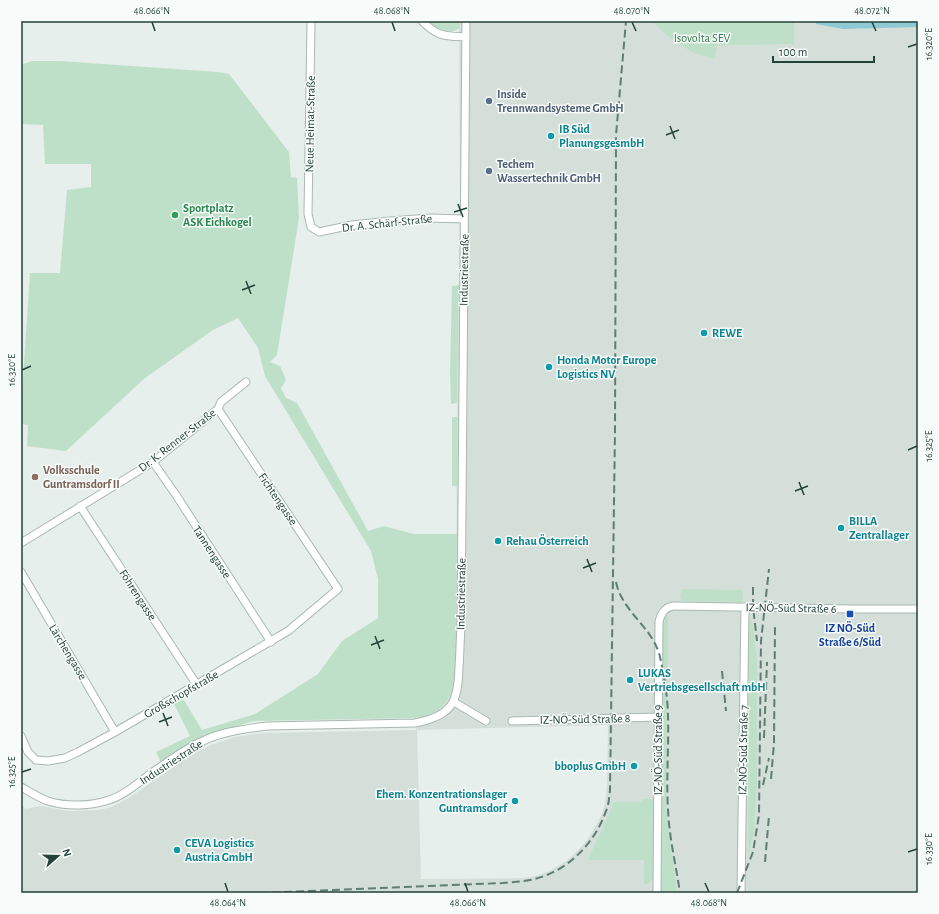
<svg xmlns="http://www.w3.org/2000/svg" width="939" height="914" viewBox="0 0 939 914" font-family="'Alegreya Sans',sans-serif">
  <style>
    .built { fill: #d4dfda; fill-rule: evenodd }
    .green { fill: #bfe0c8 }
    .water { fill: #8ec9d4 }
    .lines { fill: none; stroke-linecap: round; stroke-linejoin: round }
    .street-casing { stroke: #a8b8b2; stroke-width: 9 }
    .street { stroke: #fff; stroke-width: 7 }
    .rail { stroke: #5f7d75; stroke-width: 2; stroke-dasharray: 8 4; stroke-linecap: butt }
    .ticks { fill: none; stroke: #24423a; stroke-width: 1.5 }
    .service-dot { fill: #5c6f8a; stroke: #f7fbf9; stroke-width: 1.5 }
    .culture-dot { fill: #0f9aa8; stroke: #f7fbf9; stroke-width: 1.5 }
    .leisure-dot { fill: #2e9e5b; stroke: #f7fbf9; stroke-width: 1.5 }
    .education-dot { fill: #8d6e63; stroke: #f7fbf9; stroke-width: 1.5 }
    .transit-dot { fill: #1a4fb4; stroke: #f7fbf9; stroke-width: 1.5 }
    .labels { text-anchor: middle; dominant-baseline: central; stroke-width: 3; stroke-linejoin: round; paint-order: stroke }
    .park-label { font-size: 12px; fill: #2d7a4b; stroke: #f7fbf9 }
    .service-label { font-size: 12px; font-weight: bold; fill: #4e5e75; stroke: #f7fbf9; text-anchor: start }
    .street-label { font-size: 12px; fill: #24423a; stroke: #f7fbf9 }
    .culture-label { font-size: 12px; font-weight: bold; fill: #0d838f; stroke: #f7fbf9; text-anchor: start }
    .leisure-label { font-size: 12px; font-weight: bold; fill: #27864d; stroke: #f7fbf9; text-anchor: start }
    .education-label { font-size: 12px; font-weight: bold; fill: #785e54; stroke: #f7fbf9; text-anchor: start }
    .transit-label { font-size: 12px; font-weight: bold; fill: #164399; stroke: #f7fbf9 }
    .neatline { fill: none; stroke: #24423a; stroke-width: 1.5 }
    .ticks-label { font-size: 10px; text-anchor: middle; fill: #24423a }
  </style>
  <rect width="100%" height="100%" fill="#e6efeb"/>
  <!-- built -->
  <path class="built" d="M459,21H918V893H21V805L26,809L40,806L69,811L99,810L111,807L129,798L179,763L197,752L211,745L235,737L263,733L416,730V718L426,717L454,683L456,643L457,417L460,210ZM608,725L607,783L605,804L601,816L588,839L579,849L570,858L560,865L547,872L536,876L524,878L421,879L417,730Z"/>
  <!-- green -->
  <path class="green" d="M428,21H459V28C449,37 436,29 428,21Z
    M652,21H794V44L717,45L715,59L694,53L671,39Z
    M32,61H60L218,72L229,74L289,152L291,177L297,178L299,218L277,355L270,362L280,366L286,380L281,388L286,398L297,403L368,531L384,526L414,534H457C457,562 456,589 456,617C456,638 459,681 448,699C441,711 429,717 416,718L254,721L204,736L161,762L156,752L190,736L173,702L182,697L202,730L255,714L318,674L342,641L378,618V579L371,551L265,376L258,348L238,318L213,330L145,378L66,451L27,446L28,425L21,424V409L30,273H60L67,190L91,187V164H45L43,125L21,124V65Z
    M459,285L457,403L451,404L450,372L452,286Z
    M452,417H457V486H452Z
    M682,589L742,590L743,596L742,602L682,601L680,596Z
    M666,615H668L666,808L677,893H661L663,627Z
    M749,619L753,624L757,662V782L754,833L748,857Z
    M642,799H651L653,801V878C651,882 649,884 644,884V860H588C596,840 607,823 613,802H642Z"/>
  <!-- water -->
  <path class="water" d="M816,21H918V27L843,29L816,24Z"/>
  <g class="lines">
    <!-- street casing -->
    <g class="street-casing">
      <path id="street" d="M311,21L308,214L311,227L319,232L352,225L390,221L430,218L464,219
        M422,21C438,37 444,36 466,37
        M153,462L176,495L271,642
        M80,506L197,685
        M21,543L153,462L218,409L221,402L246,382
        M21,572L115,732
        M454,702L486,721
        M512,721L659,717
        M21,736L28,752L36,760L48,761L65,758L78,752L115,732L288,631L338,589L218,409
        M21,787C30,792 39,798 48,801C67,807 91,806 109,800C125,795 139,782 153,772C169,761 186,748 205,740C225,731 246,729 267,726L415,723C452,716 458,703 459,667C460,654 460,640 461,627L466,21
        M657,893L659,622C661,613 665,606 675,606L849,609H918
        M741,893L745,607"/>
    </g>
    <!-- street -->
    <use href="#street" class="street"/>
    <!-- rail -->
    <path class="rail" d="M616,582C622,612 653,627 660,657C664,676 668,698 668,717C669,747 666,778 668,809C669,837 676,865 680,893
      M753,587V607L757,641
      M722,671L726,711
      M764,738L767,662
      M771,779L774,743L775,624
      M763,785L769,758
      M765,862L769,816
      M260,893L503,883C512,882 521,882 530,880C566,873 594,845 606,811C609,805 609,797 610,790L615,430L616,135L626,21
      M737,893L753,852L759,815L761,641L769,569"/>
  </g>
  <!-- ticks -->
  <path class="ticks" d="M152,22L155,31M392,22L395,31M632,22L636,31M872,22L876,31M908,47L917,44M670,126L675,139M666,135L679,130M458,204L463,217M454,212L467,208M246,281L251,294M242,290L255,285M22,370L31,366M908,450L917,446M799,482L804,495M795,491L808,486M587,559L592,572M583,568L596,563M375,636L380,649M371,645L384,640M163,713L168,726M159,722L172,717M22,772L31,769M908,852L917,849M225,883L228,892M465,883L468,892M705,883L709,892"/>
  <!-- markers -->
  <g class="service-dot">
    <circle cx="489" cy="101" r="4"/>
    <circle cx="489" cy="171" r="4"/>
  </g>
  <g class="culture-dot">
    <circle cx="551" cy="136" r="4"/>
    <circle cx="704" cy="333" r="4"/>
    <circle cx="549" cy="367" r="4"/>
    <circle cx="841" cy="528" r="4"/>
    <circle cx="498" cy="541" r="4"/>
    <circle cx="630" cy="680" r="4"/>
    <circle cx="634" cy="766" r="4"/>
    <circle cx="515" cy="801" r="4"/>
    <circle cx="177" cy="850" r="4"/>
  </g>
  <circle class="leisure-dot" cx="175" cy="215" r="4"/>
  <circle class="education-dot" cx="35" cy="477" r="4"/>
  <rect class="transit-dot" x="846" y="610" width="8" height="8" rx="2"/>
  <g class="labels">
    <!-- park labels -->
    <g class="park-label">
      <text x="702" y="38">Isovolta SEV</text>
    </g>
    <!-- service labels -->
    <g class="service-label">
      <text x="497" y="94">Inside<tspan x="497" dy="14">Trennwandsysteme GmbH</tspan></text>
      <text x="497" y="164">Techem<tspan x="497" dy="14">Wassertechnik GmbH</tspan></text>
    </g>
    <!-- street labels -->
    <g class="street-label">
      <text transform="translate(310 124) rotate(-89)">Neue Heimat-Straße</text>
      <text transform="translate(387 223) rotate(-6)">Dr. A. Schärf-Straße</text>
      <text transform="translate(464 270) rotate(-89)">Industriestraße</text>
      <text transform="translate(177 440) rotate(-38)">Dr. K. Renner-Straße</text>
      <text transform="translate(278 499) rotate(56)">Fichtengasse</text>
      <text transform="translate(212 552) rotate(57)">Tannengasse</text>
      <text transform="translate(461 594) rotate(-89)">Industriestraße</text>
      <text transform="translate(138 595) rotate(57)">Föhrengasse</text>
      <text transform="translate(791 608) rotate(1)">IZ-NÖ-Süd Straße 6</text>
      <text transform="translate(68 652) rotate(59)">Lärchengasse</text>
      <text transform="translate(181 694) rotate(-30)">Großschopfstraße</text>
      <text transform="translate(585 719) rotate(-1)">IZ-NÖ-Süd Straße 8</text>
      <text transform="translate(658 750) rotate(-90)">IZ-NÖ-Süd Straße 9</text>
      <text transform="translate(743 750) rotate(-89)">IZ-NÖ-Süd Straße 7</text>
      <text transform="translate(171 762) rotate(-33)">Industriestraße</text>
    </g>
    <!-- culture labels -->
    <g class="culture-label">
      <text x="559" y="129">IB Süd<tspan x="559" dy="14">PlanungsgesmbH</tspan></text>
      <text x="712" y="333">REWE</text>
      <text x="557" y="360">Honda Motor Europe<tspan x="557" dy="14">Logistics NV</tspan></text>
      <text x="849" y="521">BILLA<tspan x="849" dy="14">Zentrallager</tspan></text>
      <text x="506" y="541">Rehau Österreich</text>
      <text x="638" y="673">LUKAS<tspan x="638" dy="14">Vertriebsgesellschaft mbH</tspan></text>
      <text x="626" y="766" text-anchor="end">bboplus GmbH</text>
      <text x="507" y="794" text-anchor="end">Ehem. Konzentrationslager<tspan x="507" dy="14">Guntramsdorf</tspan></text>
      <text x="185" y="843">CEVA Logistics<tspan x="185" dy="14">Austria GmbH</tspan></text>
    </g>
    <!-- leisure labels -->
    <g class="leisure-label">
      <text x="183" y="208">Sportplatz<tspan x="183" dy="14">ASK Eichkogel</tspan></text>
    </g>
    <!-- education labels -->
    <g class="education-label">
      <text x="43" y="470">Volksschule<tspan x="43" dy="14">Guntramsdorf II</tspan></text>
    </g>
    <!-- transit labels -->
    <g class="transit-label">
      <text x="850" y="628">IZ NÖ-Süd<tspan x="850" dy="14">Straße 6/Süd</tspan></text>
    </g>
  </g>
  <!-- border -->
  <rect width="939" height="914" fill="none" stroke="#f7fbf9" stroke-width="44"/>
  <!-- north arrow -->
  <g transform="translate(58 856) rotate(70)" stroke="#f7fbf9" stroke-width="3" paint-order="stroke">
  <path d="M0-3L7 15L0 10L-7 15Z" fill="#24423a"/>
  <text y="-6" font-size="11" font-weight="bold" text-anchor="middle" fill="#24423a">N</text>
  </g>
  <!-- scale -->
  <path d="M773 56v6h101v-6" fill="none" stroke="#24423a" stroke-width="2"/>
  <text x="779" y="56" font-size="12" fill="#24423a" stroke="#f7fbf9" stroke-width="3" paint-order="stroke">100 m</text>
  <rect x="22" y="22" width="895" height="870" class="neatline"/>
  <g class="ticks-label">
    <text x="152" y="14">48.066°N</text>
    <text x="392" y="14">48.068°N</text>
    <text x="632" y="14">48.070°N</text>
    <text x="872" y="14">48.072°N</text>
    <text transform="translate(928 44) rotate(-90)" y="4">16.320°E</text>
    <text transform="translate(11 370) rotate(-90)" y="4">16.320°E</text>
    <text transform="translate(928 446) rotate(-90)" y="4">16.325°E</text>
    <text transform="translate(11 772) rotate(-90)" y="4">16.325°E</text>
    <text transform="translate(928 849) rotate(-90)" y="4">16.330°E</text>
    <text x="228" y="906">48.064°N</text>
    <text x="468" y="906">48.066°N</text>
    <text x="709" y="906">48.068°N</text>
  </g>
</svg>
